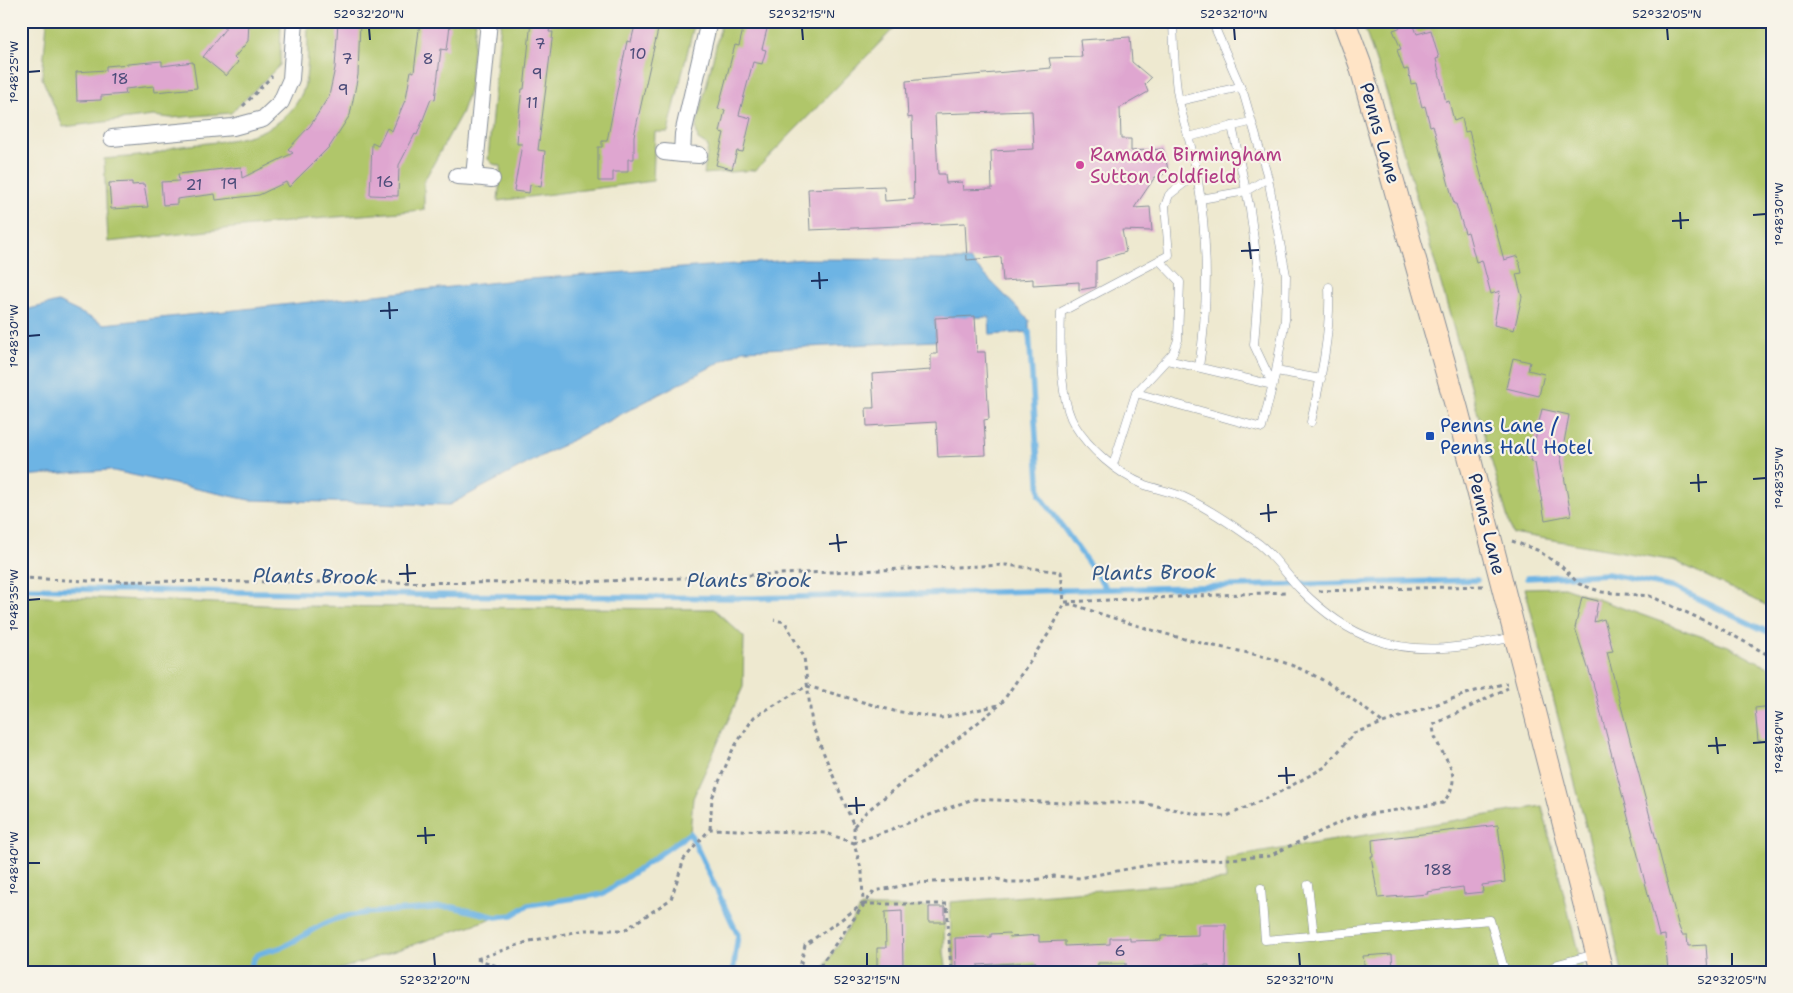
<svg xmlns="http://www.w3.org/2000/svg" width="1793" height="993" viewBox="0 0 1793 993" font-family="'Shantell Sans',sans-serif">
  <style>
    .green { fill: #b0c66b; stroke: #667a64 }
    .water { fill: #6db4e4; stroke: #4472a1 }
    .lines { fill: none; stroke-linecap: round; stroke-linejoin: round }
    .stream { stroke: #6db4e4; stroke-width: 5.5 }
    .building { fill: #dfa6d0; fill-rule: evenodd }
    .service-casing { stroke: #848c97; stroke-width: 9 }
    .minor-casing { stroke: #848c97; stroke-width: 18 }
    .secondary-casing { stroke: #848c97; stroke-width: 24 }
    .path { stroke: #848c97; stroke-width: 3; stroke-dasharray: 4 4; stroke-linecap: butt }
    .service { stroke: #fff; stroke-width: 8 }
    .minor { stroke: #fff; stroke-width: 16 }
    .secondary { stroke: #ffe4c6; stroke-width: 22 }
    .ticks { fill: none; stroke: #1b2f5e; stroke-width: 2 }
    .hotel-dot { fill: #d1479c; stroke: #f7f3e8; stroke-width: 2 }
    .transit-dot { fill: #1a4fb4; stroke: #f7f3e8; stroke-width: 2 }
    .labels { text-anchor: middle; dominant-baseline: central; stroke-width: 4.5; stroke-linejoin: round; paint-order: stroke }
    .number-label { font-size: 16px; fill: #4c4d7a }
    .street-label { font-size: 19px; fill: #1b2f5e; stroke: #f7f3e8 }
    .hotel-label { font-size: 19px; fill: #b23c85; stroke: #f7f3e8; text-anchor: start }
    .transit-label { font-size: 19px; fill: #164399; stroke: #f7f3e8; text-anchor: start }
    .water-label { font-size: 20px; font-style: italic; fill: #345786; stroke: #f7f3e8 }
    .neatline { fill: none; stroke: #1b2f5e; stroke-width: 2 }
    .ticks-label { font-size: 12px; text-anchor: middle; fill: #1b2f5e }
  </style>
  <rect width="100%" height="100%" fill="#f7f3e8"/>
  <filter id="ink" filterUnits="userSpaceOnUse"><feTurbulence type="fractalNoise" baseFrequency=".02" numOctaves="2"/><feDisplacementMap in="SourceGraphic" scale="10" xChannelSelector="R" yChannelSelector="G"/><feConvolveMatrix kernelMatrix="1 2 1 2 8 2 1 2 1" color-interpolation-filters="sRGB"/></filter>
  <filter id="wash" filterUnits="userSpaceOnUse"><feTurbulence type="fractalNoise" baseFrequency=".0096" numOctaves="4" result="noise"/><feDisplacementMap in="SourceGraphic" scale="20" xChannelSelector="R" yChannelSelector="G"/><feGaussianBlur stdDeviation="1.12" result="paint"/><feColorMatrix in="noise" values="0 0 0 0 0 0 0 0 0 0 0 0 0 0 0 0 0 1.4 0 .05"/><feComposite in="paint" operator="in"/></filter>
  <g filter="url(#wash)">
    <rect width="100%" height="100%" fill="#eee9d0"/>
    <!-- green -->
    <path class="green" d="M47,21H281L280,65L231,113L171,118L153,116L63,127L42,78Z
      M308,21H476L469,91L461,114L424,181V210L324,218L108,242L104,159C122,157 140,157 157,153C164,152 169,148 175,147C221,140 279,143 302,93C310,76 307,41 308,21Z
      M501,21H695L668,132H655L653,181L498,201L501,166L493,164L488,159Z
      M722,21H901L756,170L704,174L708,146L698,140L696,128Z
      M1362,21H1772V608L1675,561L1512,533L1386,91Z
      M1564,587L1731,647L1772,669V972H1622L1607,900L1593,854L1525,588Z
      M21,595L287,606L714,609L744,637L743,687L693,798L690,833L603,894L528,905L512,915L496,917L332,972H21Z
      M1542,806L1583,972H955L951,937L950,902L1226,880V858Z
      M861,907H945L944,952L947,972H821Z"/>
    <!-- water -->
    <path class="water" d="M806,259L970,260L1029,320V332L990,335L989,317L935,318L936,341L743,350L449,505L249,500L109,470L21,476V311L58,302L104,324L516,280Z"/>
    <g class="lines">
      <!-- stream -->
      <path class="stream" d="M1029,332L1040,495L1106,588
        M1527,578L1608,574L1675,588L1772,634
        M21,588L419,595L753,598L1477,580
        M251,972C250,950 266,953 282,947C300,940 315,926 333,920C361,910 410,911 441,907H453L496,917L512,915L528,905L603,894L690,833L738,935L733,972"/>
    </g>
    <g id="blocks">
      <!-- building -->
      <path class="building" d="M225,21H249L248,41L234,58L238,62L226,76L203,57L225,29Z
        M338,21H360L358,75L350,115L330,146L289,187L286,182L259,195L216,200L215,194L177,199V204L163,205L161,182L179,181L178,174L241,167L242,178L293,153L288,149L310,126L329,96L335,68Z
        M420,21H443L442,24L450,25L447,50L441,49L435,100L431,99L417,135L415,134L399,165L398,196L370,195L372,143L378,146L387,128L392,131L406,98L411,71L414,72Z
        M531,21H551L549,32H553L538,150L545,151L541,187L530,185L529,193L514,191L522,144H517L519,113L522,89H524Z
        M636,21H660L634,136V159H628V172H613V181H598V147H602V141H607L627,41L631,42Z
        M745,21H769L762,49L766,50L762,64L753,62L739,115L751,118L743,152L737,151L732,169L716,165L724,133L720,132L725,110L718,109L735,45L739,46Z
        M1413,23L1417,34L1431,30L1439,58L1436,59L1446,102L1449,101L1454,121L1462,118L1465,132L1469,131L1504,260L1518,256L1522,273L1516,274L1522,297L1514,330L1494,325L1500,291L1491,294L1482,260L1476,262L1468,232L1465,233L1456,204H1454L1433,125L1430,126L1425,106L1422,107L1416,83L1411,84L1408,69L1404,70L1397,50L1401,49L1393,30Z
        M1130,37L1132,62L1151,78L1145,84L1148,92L1120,108L1121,139H1131V151L1163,149L1168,169L1161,177H1155L1134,208L1150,207L1152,231L1122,230L1126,252L1096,261V287L1079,290V282L1033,285V279L1003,281L1001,257L967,260L965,223L810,230L808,189L884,186L885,201L914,199L912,117L908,118L906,81L1051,68L1049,58L1082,57L1080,40ZM1032,111L1034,149L991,151L992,189L963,190L962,182L946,183L945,174H938L935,114Z
        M162,61V66L193,62L197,88L155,92L154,86L125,89L126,94L101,96V100L77,101L76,72L106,70V66Z
        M132,182V185L144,184L148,207L111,209L109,183Z
        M975,316L977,352H985L989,419L984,420L986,455L938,457L936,422L867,426L866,408H874L872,374L931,370V354H937L935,318Z
        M1513,358L1530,362L1528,370L1544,374L1539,396L1506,388Z
        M1542,409L1569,415L1561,459L1571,515L1545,520L1535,463L1530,462Z
        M1582,597L1598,601L1594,622L1604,619L1613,651L1607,652L1678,924L1682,935H1687L1688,946L1706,945L1708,972H1668L1665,935L1659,936L1593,683L1575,628Z
        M1772,706V740L1758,741L1755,708Z
        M1498,825L1505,882L1482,885L1483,892L1464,894L1463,887L1427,892L1428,894L1378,898L1371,856H1373L1372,840Z
        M929,907H945V922H929Z
        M902,911L903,967H897L898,972H877V948H886L885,912Z
        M1198,925H1226L1225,972H1209V965L1158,967V972L1126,971V963H1098V972H1048L1047,969H1036V962L978,965V968L956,969L955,938L991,937V934L1009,933L1010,937L1039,935V942L1065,941V946L1110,944V938H1130V941L1161,940V936L1198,935Z
        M1392,954L1393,972H1365L1363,956Z"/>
    </g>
  </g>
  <g filter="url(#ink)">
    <use href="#blocks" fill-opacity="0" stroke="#848c97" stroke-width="1"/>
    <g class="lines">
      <!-- service casing -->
      <g class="service-casing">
        <path id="service" d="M1173,21C1174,44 1174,67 1177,90C1181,118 1193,146 1197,175C1208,239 1209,303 1199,367
          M1179,101L1240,87
          M1188,137L1250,122
          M1197,173L1169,195L1165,206L1169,255L1061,312C1060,341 1059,399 1074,424C1089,449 1118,474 1145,485C1159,490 1174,492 1188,499C1211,510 1234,526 1255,541C1273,553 1286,575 1301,590C1321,610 1347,630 1373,639C1419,656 1467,647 1514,637
          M1201,199L1246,191L1268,178
          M1167,360L1273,385L1254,345L1259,278L1250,209L1232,126
          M1276,371L1321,379
          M1136,393L1173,353L1178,340L1180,282L1159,260
          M1311,422C1321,378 1331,333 1329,287
          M1113,465L1136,393L1262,428L1276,371L1285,320L1286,275L1268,178L1244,95L1212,21
          M1308,885L1314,936
          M1261,888L1265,940L1490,920L1505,972
          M1545,972L1558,964L1595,954"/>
      </g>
      <!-- minor casing -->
      <g class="minor-casing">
        <path id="minor" d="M489,21L474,177L492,179
          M112,138L233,127L263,119L281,102L291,79L295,21
          M664,152L682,154
          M699,155L682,154L683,134L709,21
          M457,176L474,177"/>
      </g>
      <!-- secondary casing -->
      <g class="secondary-casing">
        <path id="secondary" d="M1344,21L1360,64L1457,409L1602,972"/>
      </g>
      <!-- path -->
      <path class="path" d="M243,106L272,76
        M1512,541L1537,550L1561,566L1579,584L1602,592L1650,596L1716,626L1772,657
        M21,578L88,581L555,583L1006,565L1061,572L1064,602L1286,592
        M1319,591L1483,586
        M854,826L866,812L1001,704L1051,630L1064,605L1072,604C1112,618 1152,631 1193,641C1231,651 1271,654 1307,672C1335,685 1358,703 1383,723
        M710,829L712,798L733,749L754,717L807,686L894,711L941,718L999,705
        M863,904H947L951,972
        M477,959L530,941L585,930H625L671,899L684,859L710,829L826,833L854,843V826L812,725L804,657L785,622L774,620
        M477,959L514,972
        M799,972L805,945L863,904L862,872L854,843L973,799L1065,803H1141L1203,815L1227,816L1278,793L1325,767L1354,733L1472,692L1507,683
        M815,972L874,891L918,883L993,878L1008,882H1025L1054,876L1080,878L1154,864L1269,856L1351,817L1443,803C1470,769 1434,756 1433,725L1508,688"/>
      <!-- service -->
      <use href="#service" class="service"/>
      <!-- minor -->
      <use href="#minor" class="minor"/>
      <!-- secondary -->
      <use href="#secondary" class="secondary"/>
    </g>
  </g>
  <!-- ticks -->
  <path class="ticks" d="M369,28L370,40M802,28L803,40M1234,28L1235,40M1667,28L1668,40M28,72L40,71M1680,212L1681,229M1753,215L1766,214M1672,221L1689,220M1249,242L1251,259M1241,251L1259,250M819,272L820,289M811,281L828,280M389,302L390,319M380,311L398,310M28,336L40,335M1698,474L1699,492M1753,479L1766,478M1690,483L1707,482M1268,504L1269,522M1260,514L1277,512M837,534L839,552M829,544L847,542M407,564L408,582M399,574L416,573M28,600L40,599M1716,737L1718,754M1753,743L1766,742M1708,746L1726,745M1286,767L1287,784M1278,776L1295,775M856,797L857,814M848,806L865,805M425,827L426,844M417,836L435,835M28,863H40M434,953L435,966M867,953V966M1299,953L1300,966M1732,953V966"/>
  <!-- markers -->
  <circle class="hotel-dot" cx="1080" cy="165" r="5"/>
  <rect class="transit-dot" x="1425" y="431" width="10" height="10" rx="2.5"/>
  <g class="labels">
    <!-- number labels -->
    <g class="number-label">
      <text x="540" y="43">7</text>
      <text x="638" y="53">10</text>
      <text x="347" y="58">7</text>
      <text x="428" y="58">8</text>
      <text x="537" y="73">9</text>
      <text x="120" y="78">18</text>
      <text x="343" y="89">9</text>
      <text x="532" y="102">11</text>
      <text x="385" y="181">16</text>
      <text x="229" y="183">19</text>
      <text x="194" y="184">21</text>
      <text x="1438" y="869">188</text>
      <text x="1120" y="950">6</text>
    </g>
    <!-- street labels -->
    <g class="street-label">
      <text transform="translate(1380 133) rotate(74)">Penns Lane</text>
      <text transform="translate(1487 524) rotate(76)">Penns Lane</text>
    </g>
    <!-- hotel labels -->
    <g class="hotel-label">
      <text x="1090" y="154">Ramada Birmingham<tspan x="1090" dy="22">Sutton Coldfield</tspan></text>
    </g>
    <!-- transit labels -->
    <g class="transit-label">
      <text x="1440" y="425">Penns Lane /<tspan x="1440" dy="22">Penns Hall Hotel</tspan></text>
    </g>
    <!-- water labels -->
    <g class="water-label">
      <text transform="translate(1154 572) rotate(-1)">Plants Brook</text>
      <text transform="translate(315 576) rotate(1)">Plants Brook</text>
      <text x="749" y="580">Plants Brook</text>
    </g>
  </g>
  <!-- margin -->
  <rect width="1793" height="993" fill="none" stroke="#f7f3e8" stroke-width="55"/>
  <rect x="28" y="28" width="1738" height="938" class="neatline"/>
  <g class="ticks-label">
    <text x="369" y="18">52°32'20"N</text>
    <text x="802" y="18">52°32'15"N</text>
    <text x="1234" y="18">52°32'10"N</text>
    <text x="1667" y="18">52°32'05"N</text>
    <text transform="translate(14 72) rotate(-90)" y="4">1°48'25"W</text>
    <text transform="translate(1779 214) rotate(-90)" y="4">1°48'30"W</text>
    <text transform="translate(14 336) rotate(-90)" y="4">1°48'30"W</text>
    <text transform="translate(1779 478) rotate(-90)" y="4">1°48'35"W</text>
    <text transform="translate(14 600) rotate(-90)" y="4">1°48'35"W</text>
    <text transform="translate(1779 742) rotate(-90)" y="4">1°48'40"W</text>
    <text transform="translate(14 863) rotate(-90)" y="4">1°48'40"W</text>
    <text x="435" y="984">52°32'20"N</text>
    <text x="867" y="984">52°32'15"N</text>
    <text x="1300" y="984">52°32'10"N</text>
    <text x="1732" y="984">52°32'05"N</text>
  </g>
</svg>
